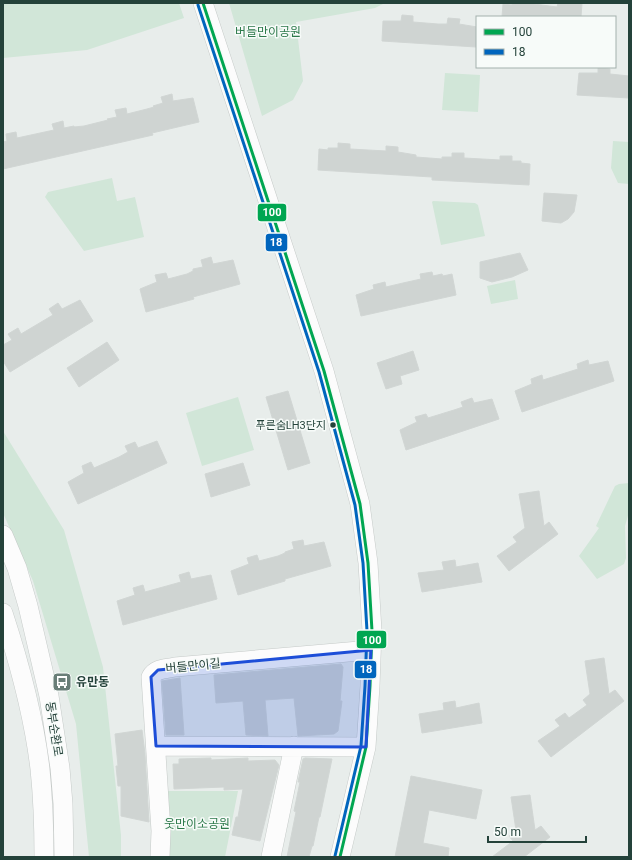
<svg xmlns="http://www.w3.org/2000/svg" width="632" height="860" viewBox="0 0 632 860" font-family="Roboto,'Noto Sans KR',sans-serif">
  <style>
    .green { fill: #d1e6d8 }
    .building { fill: #cfd4d2; stroke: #d1d6d4 }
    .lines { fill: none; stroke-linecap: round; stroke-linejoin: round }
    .minor-casing { stroke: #c5cac8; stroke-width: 20 }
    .minor { stroke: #fcfcfc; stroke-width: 19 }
    .bus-1-casing { stroke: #f7fbf9; stroke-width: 6 }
    .bus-2-casing { stroke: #f7fbf9; stroke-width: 6 }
    .bus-1 { stroke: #00a651; stroke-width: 3 }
    .bus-2 { stroke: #0065bd; stroke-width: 3 }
    .marked { fill: #1d4ed8; fill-opacity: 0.2; stroke: #1d4ed8; stroke-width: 3; stroke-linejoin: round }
    .bus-dot { fill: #24423a; stroke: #f7fbf9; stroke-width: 1.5 }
    .labels { text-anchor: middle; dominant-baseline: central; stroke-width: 3; stroke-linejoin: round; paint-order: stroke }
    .bus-label { font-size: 11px; fill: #24423a; stroke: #f7fbf9; text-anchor: end }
    .park-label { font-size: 12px; fill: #2d7a4b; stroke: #f7fbf9 }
    .street-label { font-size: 12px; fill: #24423a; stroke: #f7fbf9 }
    .poi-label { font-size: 12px; font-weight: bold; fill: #24423a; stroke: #f7fbf9; text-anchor: start }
    .line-badge { stroke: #f7fbf9; stroke-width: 1.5 }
    .badge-label { font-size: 11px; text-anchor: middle; font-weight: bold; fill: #fff }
  </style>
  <rect width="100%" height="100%" fill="#e8edeb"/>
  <!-- green -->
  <path class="green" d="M3,3H179L184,18L87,50L3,58Z
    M229,3H385L375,8L296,22L303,81L293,100L262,116Z
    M445,73L480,75L478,112L442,110Z
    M613,141L629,142V184L618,183L611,168Z
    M112,178L117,201L135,197L144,237L84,251L45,197L48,192Z
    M433,201L475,203L478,205L485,236L441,245L432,202Z
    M515,280L518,299L491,304L487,286Z
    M238,397L254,450L202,466L186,413Z
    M3,431L64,530L103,667L121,835V857H89L76,724L33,581L3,513Z
    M629,483V512L625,526L626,558L624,564L597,579L579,556L599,528L596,526L615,486L619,484Z
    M164,791H238L225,857H166Z"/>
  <!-- building -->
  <path class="building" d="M512,3H534V4L557,7L558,3H582L581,17H502L503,4L512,5Z
    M402,15L413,16V22L438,24H447L448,18L460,19L459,24L477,27L476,47L382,41L383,21H401Z
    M598,68L610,69V74L629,76V98L577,95L579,73H598Z
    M172,94L173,101L193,98L199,122L152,133L153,135L3,169V142L7,141L6,134L16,132L17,138L54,130L52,124L63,121L64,128L74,126V127L84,126L108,120L107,119L117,117L115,110L126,108L127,114L147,109L154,107L153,106L163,103L161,97Z
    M338,143L350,144V149L386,151V146L398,147V152L416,155V157L442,159V157H452V153H464V158L500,160V156H512V161H521V163L530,164L529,185L432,180V177L318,170L319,149L328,150V148H338Z
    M544,193L577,195L574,212L568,219L561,223L542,221Z
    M520,253L528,270L512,277L492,282L480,278V262Z
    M211,257L213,264L233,260L240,284L193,297L194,299L146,312L140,289L157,282L155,275L166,273L168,279L187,274L193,271V269L203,267L201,260Z
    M432,272L433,276L442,274L443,276L452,274L456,295L361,316L356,295L374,289L373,285L385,282L386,287L403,283L421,279L420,274Z
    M80,300L93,321L10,372L3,361V345L12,340L8,334L18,328L21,334L53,315L49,309L58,303L62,309Z
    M107,342L119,360L79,387L67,368Z
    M413,351L419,370L400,376L402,384L386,389L377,363Z
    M588,360L589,365L608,361L614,381L522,412L515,391L532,384L531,379L542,375L543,380L578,369L577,364Z
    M288,391L310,463L288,470L266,397Z
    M472,398L474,403L492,399L499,419L406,450L400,430L417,422L415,417L426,414L428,418L454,410L463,407L461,402Z
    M157,441L167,463L78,504L68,482L84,473L82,466L91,462L94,468L119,457L128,452L125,446L135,442L138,448Z
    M243,463L250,485L211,497L205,474Z
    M539,491L544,526L549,522L558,534L509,571L497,556L517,542L513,537L525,528L519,494Z
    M303,540L304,546L324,542L331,566L285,579V581L238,595L231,571L249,564L247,558L257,555L259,561L278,556L285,553V552L294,549L292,542Z
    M455,560L456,567L478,563L482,582L422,592L418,573L444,570L442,562Z
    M189,572L191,579L211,575L217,599L123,625L117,601L135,595L133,588L143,585L145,592L181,582L179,575Z
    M604,658L609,694L615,690L624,701L551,757L538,741L560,726L555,720L565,713L569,718L587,705L583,700L590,694L585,661Z
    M341,664L343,667L340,701H342L338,731L334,734L298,736L294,698L265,700L268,736L246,735L243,701L216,703L214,675Z
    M180,678L184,735H166L162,681Z
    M455,701L456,708L479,703L482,723L422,733L419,714L444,710L443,703Z
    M142,730L145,754L149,822L121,816V786H118L116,766H118L115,734Z
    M211,758V760L248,758V761L275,760L279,765L260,841L232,835L236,817H238L243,789L224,790V787L174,789L173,764H179V759Z
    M305,758L332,759L320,817H319L313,846H312L309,857H287L296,812L294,811L300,782H298L303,759Z
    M411,776L482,790L476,819L429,810L423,843L449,848L448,857H395Z
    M530,795L535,830L541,826L550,837L524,857H492L513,841L509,836L516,830L511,797Z"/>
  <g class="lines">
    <!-- minor casing -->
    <g class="minor-casing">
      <path id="minor" d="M203,3L324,371L360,504L368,563L372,631L370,686L366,747L340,857
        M3,535L17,568L28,606L49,696L60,768L63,804L64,857
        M3,613C19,662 34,718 40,769C43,798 44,828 44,857
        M156,746L366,747
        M160,857L161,831L151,677C156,668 166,669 175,667L371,650
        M271,857L294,746"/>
    </g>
    <!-- minor -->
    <use href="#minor" class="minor"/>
    <!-- bus-1 casing -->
    <g class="bus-1-casing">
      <path id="bus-1" d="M203,3L324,371L360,504L368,563L372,631L370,686L366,747L340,857"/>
    </g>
    <!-- bus-2 casing -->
    <g class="bus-2-casing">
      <path id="bus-2" d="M198,5L319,372L355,505L363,563L367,631L365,686L361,746L335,856"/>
    </g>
    <!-- bus-1 -->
    <use href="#bus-1" class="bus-1"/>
    <!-- bus-2 -->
    <use href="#bus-2" class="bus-2"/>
  </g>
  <!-- marked area -->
  <path class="marked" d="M371,650L366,747L156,746L151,677L158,670Z"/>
  <!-- icons -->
  <defs>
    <g id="bus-square" transform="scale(1)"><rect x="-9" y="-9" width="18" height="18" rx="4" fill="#697e78" stroke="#f7fbf9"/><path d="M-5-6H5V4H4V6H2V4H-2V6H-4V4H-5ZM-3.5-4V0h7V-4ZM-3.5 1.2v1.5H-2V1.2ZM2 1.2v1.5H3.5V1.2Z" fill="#fff"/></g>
  </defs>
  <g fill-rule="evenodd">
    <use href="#bus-square" x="62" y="682"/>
  </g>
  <!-- markers -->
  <circle class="bus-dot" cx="333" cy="425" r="3.5"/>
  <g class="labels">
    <!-- bus labels -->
    <g class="bus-label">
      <text x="326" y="425">푸른숨LH3단지</text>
    </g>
    <!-- park labels -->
    <g class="park-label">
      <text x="268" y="32">버들만이공원</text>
      <text x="197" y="824">웃만이소공원</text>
    </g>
    <!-- street labels -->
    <g class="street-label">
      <text transform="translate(193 666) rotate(-6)">버들만이길</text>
      <text transform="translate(54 729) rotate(81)">동부순환로</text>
    </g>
    <!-- poi labels -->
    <g class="poi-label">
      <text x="76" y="682">유만동</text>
    </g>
  </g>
  <g class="line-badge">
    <rect x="257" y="203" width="30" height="19" rx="4" fill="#00a651"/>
    <rect x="265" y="233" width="23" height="19" rx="4" fill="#0065bd"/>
    <rect x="356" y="630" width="31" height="19" rx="4" fill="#00a651"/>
    <rect x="354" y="660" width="23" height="19" rx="4" fill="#0065bd"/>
  </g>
  <g class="badge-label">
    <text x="272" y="216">100</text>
    <text x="276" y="246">18</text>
    <text x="372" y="644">100</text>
    <text x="366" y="673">18</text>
  </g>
  <!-- border -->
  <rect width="632" height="860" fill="none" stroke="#24423a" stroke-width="8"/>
  <!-- legend -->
  <rect x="476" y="16" width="140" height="52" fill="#f7fbf9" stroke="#a3b1ad"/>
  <rect x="484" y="29" width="20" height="6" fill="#00a651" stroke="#a3b1ad"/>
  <text x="512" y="36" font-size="12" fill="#24423a">100</text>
  <rect x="484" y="49" width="20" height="6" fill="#0065bd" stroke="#a3b1ad"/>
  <text x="512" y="56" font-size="12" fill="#24423a">18</text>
  <!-- scale -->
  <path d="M488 836v6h98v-6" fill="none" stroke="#24423a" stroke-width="2"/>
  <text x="494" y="836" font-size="12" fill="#24423a" stroke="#f7fbf9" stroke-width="3" paint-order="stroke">50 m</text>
</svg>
